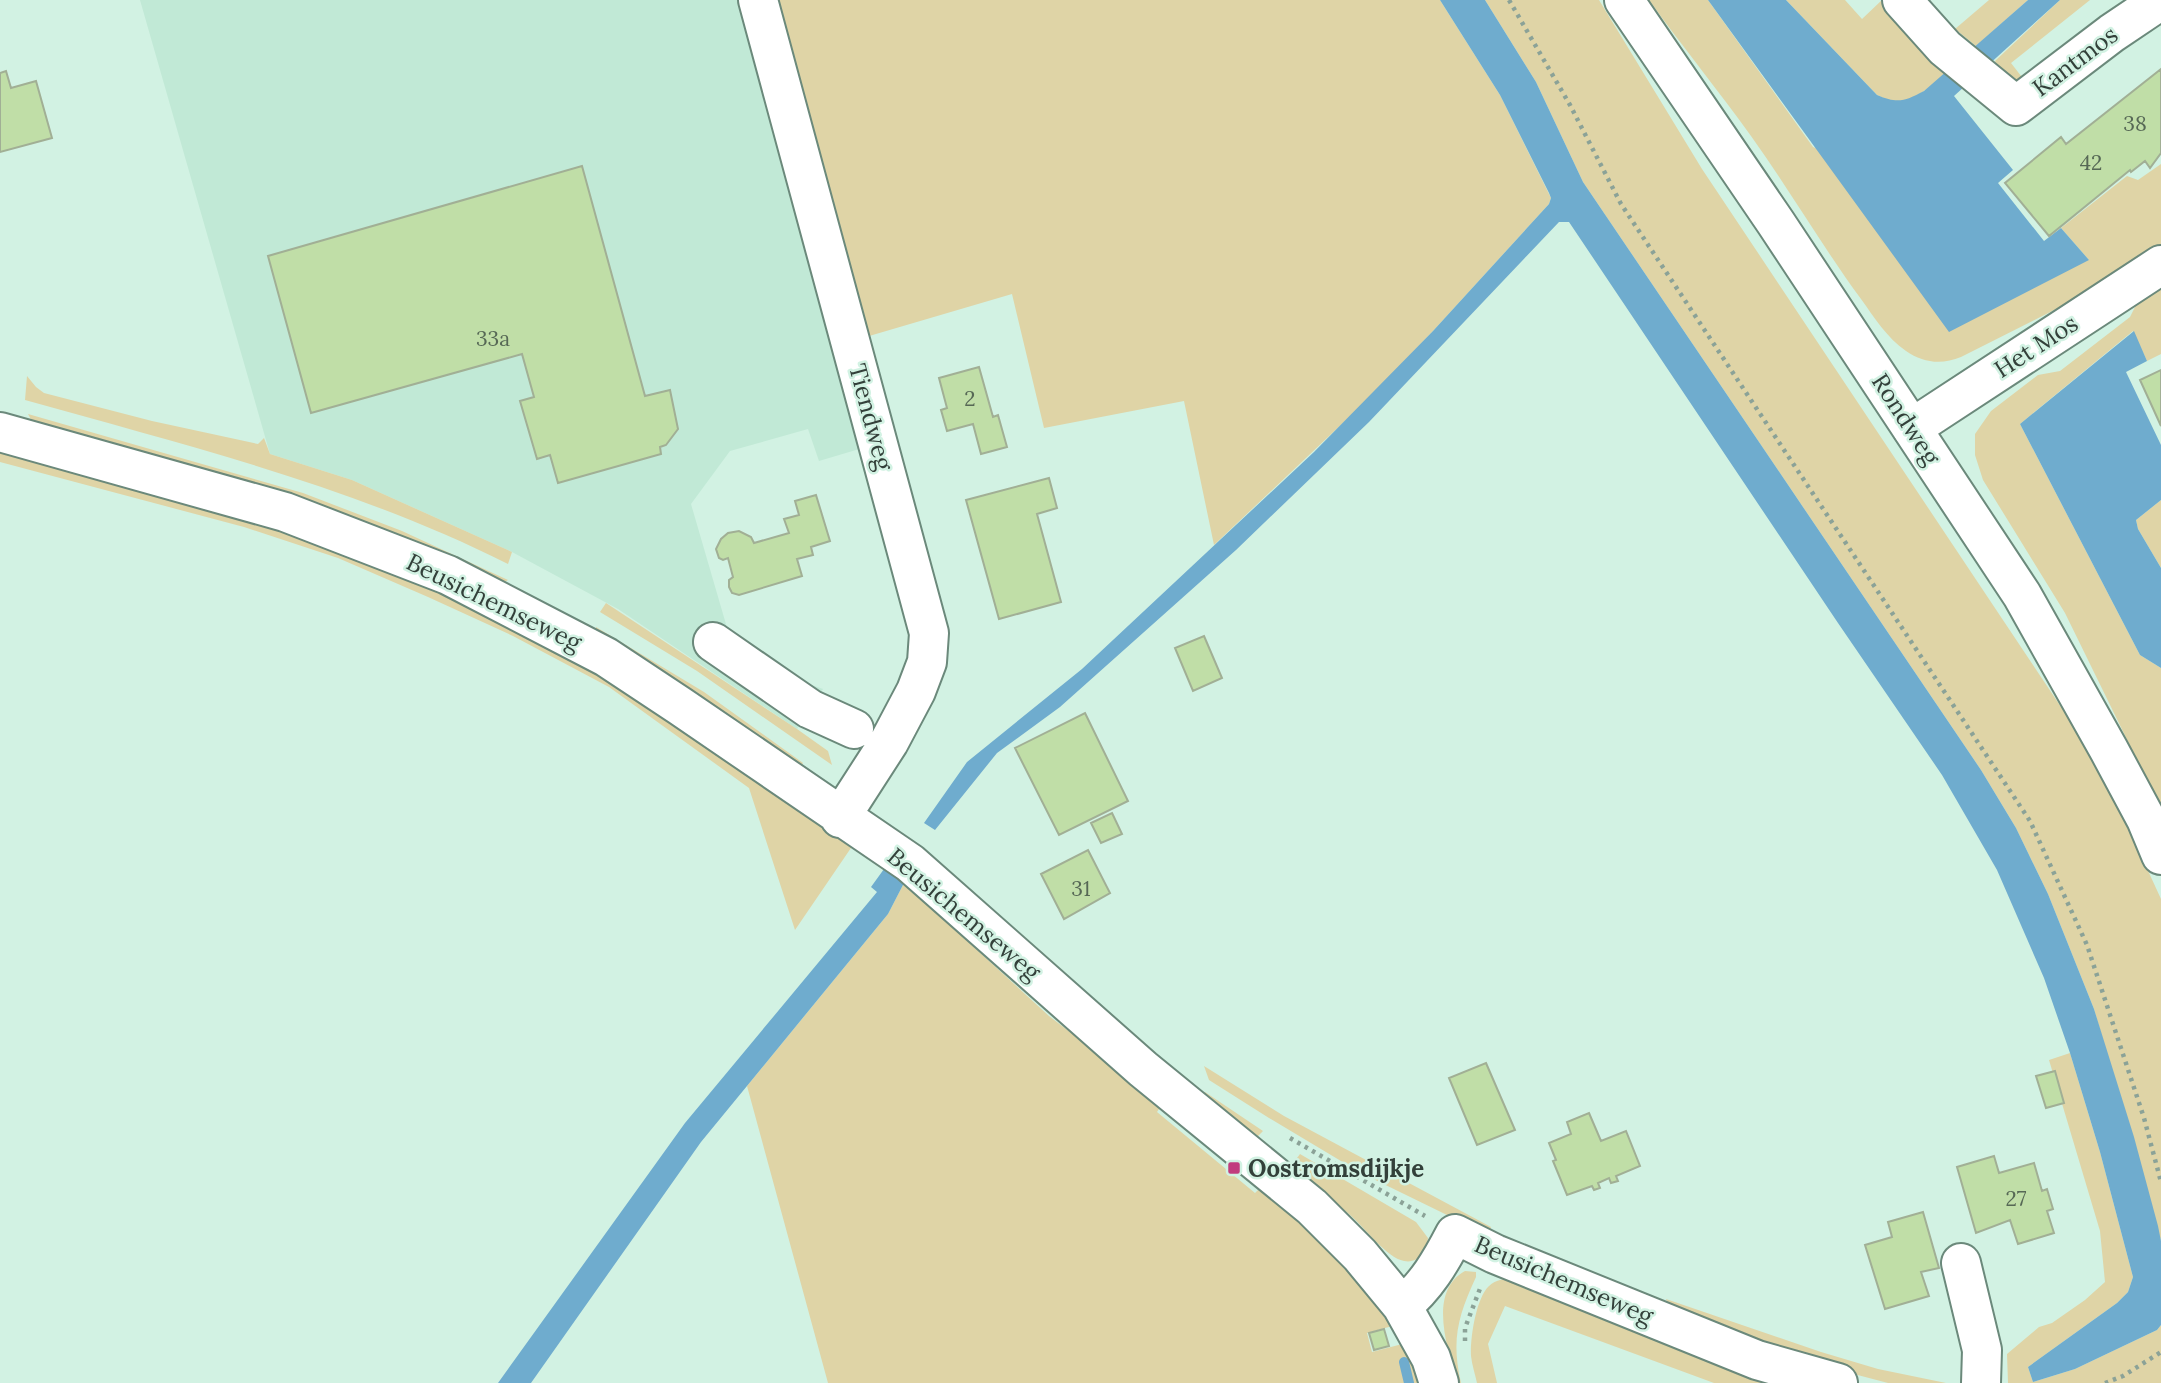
<svg xmlns="http://www.w3.org/2000/svg" width="2161" height="1383" viewBox="0 0 2161 1383" font-family="Lora,serif">
  <style>
    .built { fill: #c1e9d6 }
    .green { fill: #dfd4a6 }
    .water { fill: #6facce }
    .lines { fill: none; stroke-linecap: round; stroke-linejoin: round }
    .stream { stroke: #6facce; stroke-width: 10 }
    .building { fill: #c0dea7; stroke: #a1af95; stroke-width: 2 }
    .minor-casing { stroke: #6b897b; stroke-width: 42 }
    .major-casing { stroke: #6b897b; stroke-width: 42 }
    .path { stroke: #8ba297; stroke-width: 4.5; stroke-dasharray: 3.5 5; stroke-linecap: butt }
    .minor { stroke: #fff; stroke-width: 38 }
    .major { stroke: #fff; stroke-width: 38 }
    .poi-dot { fill: #c13c7e; stroke: #d2f2e3; stroke-width: 2.5 }
    .labels { text-anchor: middle; dominant-baseline: central; stroke-width: 5; stroke-linejoin: round; paint-order: stroke }
    .number-label { font-size: 21px; fill: #566855 }
    .street-label { font-size: 24px; fill: #33403a; stroke: #d2f2e3 }
    .poi-label { font-size: 24px; font-weight: bold; fill: #33403a; stroke: #d2f2e3; text-anchor: start }
  </style>
  <rect width="100%" height="100%" fill="#d2f2e3"/>
  <!-- built -->
  <path class="built" d="M140,0H741L866,447L819,461L808,429L730,451L691,504L730,638L800,681L823,689L797,729L618,609L512,552L352,480L270,454Z"/>
  <!-- green -->
  <path class="green" d="M768,0H1440L1500,95L1551,198L1549,204L1433,331L1365,402L1214,545L1184,401L1044,428L1012,294L859,339Z
    M1485,0H1599L1702,169L2079,734L2122,814L2161,899V1241L2094,1009L2048,894L2016,828L1981,770L1583,182L1536,82Z
    M1649,0H1708L1813,147L2089,260L2061,228L2127,176L2138,180L2161,164V246L2078,298L1961,357C1942,365 1923,363 1906,351C1887,338 1874,317 1861,299C1822,246 1789,189 1751,136C1718,90 1682,46 1649,0Z
    M1786,0H1845L1862,19L1882,0L1951,68C1936,81 1915,104 1893,101C1888,101 1882,97 1877,95Z
    M1989,0H2028L1976,46L1955,29Z
    M2060,0H2090L2011,63L2025,81L2014,82L2002,78L1995,61Z
    M2161,286V354L2147,361L2133,331L2020,424L2140,655L2161,668V809L2065,613L1983,480L1975,455V434L1991,411L2038,375L2060,371L2130,317L2139,299Z
    M27,376L36,387L44,393L152,421L258,444L264,438L270,454L352,480L512,552L508,564C355,487 189,446 25,400Z
    M28,414L303,493L402,531L508,580L502,584L34,425Z
    M0,448L246,518L434,587L614,681L853,845L795,930L749,788L609,687L513,636L428,597L338,558L244,527L0,462Z
    M2161,500V568L2138,529L2136,520Z
    M606,603L797,729L828,751L832,765L697,671L600,612Z
    M596,627L704,692L803,763L801,766L596,633Z
    M904,883L1049,1016L1163,1103L1157,1112L1255,1193L1264,1184L1301,1217L1396,1325L1367,1333L1372,1352L1406,1343L1421,1383H828L747,1086L888,914Z
    M2070,1053L2100,1152L2133,1277L2128,1292L2117,1303L2028,1367L2033,1382L2075,1369L2157,1330L2161,1325V1383H2008L2007,1354L2039,1327L2052,1323L2085,1300L2105,1282L2100,1231L2049,1060Z
    M1204,1066L1284,1116L1491,1227L1488,1235L1361,1173L1269,1118L1209,1080Z
    M1205,1092L1263,1131L1256,1138L1201,1097Z
    M1300,1154L1416,1222L1428,1238C1427,1250 1419,1264 1404,1261C1387,1258 1364,1227 1350,1215C1331,1199 1311,1182 1291,1166Z
    M1465,1271L1476,1272V1277C1458,1316 1451,1340 1461,1383H1457C1448,1349 1427,1292 1465,1271Z
    M1515,1278L1794,1383H1714L1505,1306L1488,1344L1497,1383H1477C1475,1374 1472,1365 1471,1356C1470,1339 1476,1298 1489,1286C1496,1279 1505,1279 1515,1278Z
    M1666,1299L1821,1352L1878,1369L1946,1383H1888L1812,1363L1672,1315Z"/>
  <!-- water -->
  <path class="water" d="M1440,0H1485L1536,82L1583,182L1981,770L2016,828L2048,894L2094,1009L2134,1137L2158,1226L2161,1241V1325L2157,1330L2075,1369L2033,1382L2028,1367L2117,1303L2128,1292L2133,1277L2100,1152L2070,1053L2044,978L1997,870L1942,775L1838,623L1569,222H1559L1369,422L1236,550L1060,707L997,753L935,830L924,823L967,762L1082,669L1314,452L1433,331L1549,204L1551,198L1549,193L1500,95Z
    M1708,0H1786L1877,95C1898,104 1905,101 1924,91L2028,0H2060L1954,96L2013,170L1998,183L2044,241L2061,228L2089,260L1949,332Z
    M2134,331L2147,361L2126,372L2161,445V500L2136,520L2138,529L2161,568V668L2140,655L2020,424Z
    M884,869L904,883L888,914L701,1142L531,1383H498L685,1123L877,892L871,887Z"/>
  <g class="lines">
    <!-- stream -->
    <path class="stream" d="M1404,1362L1409,1383"/>
  </g>
  <!-- building -->
  <path class="building" d="M2161,69V153L2150,168L2145,161L2131,172L2130,170L2049,236L2005,183L2061,137L2066,144Z
    M6,71L11,88L36,81L52,138L0,152V73Z
    M582,166L645,396L670,390L678,429L666,445L660,447L661,454L558,483L550,455L537,459L520,401L534,397L522,354L311,413L268,256Z
    M979,367L993,417L998,415L1007,447L981,454L973,424L947,431L941,410L947,408L939,378Z
    M2161,370V426L2140,380Z
    M1049,478L1057,508L1037,514L1061,602L999,619L966,500Z
    M816,495L830,541L811,547L813,555L797,559L802,576L739,595L732,593L729,587V580L733,577L728,558L723,560L719,558L716,549L721,539L728,533L739,531L751,537L754,543L789,533L784,519L799,515L795,501Z
    M1204,636L1222,678L1193,691L1175,648Z
    M1085,713L1128,801L1059,835L1015,748Z
    M1112,813L1122,834L1101,843L1091,823Z
    M1088,850L1110,893L1064,919L1041,874Z
    M1486,1063L1515,1130L1477,1145L1449,1078Z
    M2055,1071L2064,1103L2046,1108L2036,1076Z
    M1589,1113L1601,1141L1626,1131L1640,1166L1616,1176L1618,1181L1611,1183L1609,1178L1598,1183L1600,1188L1594,1190L1592,1186L1567,1195L1553,1161L1556,1160L1549,1143L1571,1134L1567,1122Z
    M1994,1156L1999,1173L2034,1163L2042,1191L2047,1189L2053,1209L2047,1211L2054,1233L2018,1244L2010,1220L1976,1233L1957,1167Z
    M1923,1212L1939,1268L1921,1272L1929,1296L1885,1309L1865,1245L1892,1237L1888,1222Z
    M1384,1329L1389,1346L1374,1350L1369,1333Z"/>
  <g class="lines">
    <!-- minor casing -->
    <g class="minor-casing">
      <path id="minor" d="M758,0L929,633L927,662L916,691L889,742L840,818
        M1902,0L1945,48L2016,106L2112,33L2161,0
        M1912,428L2161,265
        M0,432L285,512L448,575L606,657L680,706L910,863L1143,1069L1312,1207L1360,1255L1402,1306L1431,1358L1439,1383
        M713,642L810,709L854,729
        M1961,1263L1982,1350L1981,1383
        M1402,1306C1426,1287 1441,1261 1455,1234L1495,1254L1757,1360L1838,1383"/>
    </g>
    <!-- major casing -->
    <g class="major-casing">
      <path id="major" d="M1624,0L1776,223L2022,595L2109,750L2146,819L2161,855"/>
    </g>
    <!-- path -->
    <path class="path" d="M1509,0L1570,105L1621,204L2030,821L2087,945L2144,1118L2161,1182
      M1290,1138L1425,1216
      M1465,1341V1328L1481,1286
      M2105,1383L2123,1376L2161,1352"/>
    <!-- minor -->
    <use href="#minor" class="minor"/>
    <!-- major -->
    <use href="#major" class="major"/>
  </g>
  <!-- markers -->
  <rect class="poi-dot" x="1227" y="1161" width="14" height="14" rx="3.5"/>
  <g class="labels">
    <!-- number labels -->
    <g class="number-label">
      <text x="2135" y="123">38</text>
      <text x="2091" y="162">42</text>
      <text x="493" y="338">33a</text>
      <text x="970" y="398">2</text>
      <text x="1081" y="888">31</text>
      <text x="2016" y="1198">27</text>
    </g>
    <!-- street labels -->
    <g class="street-label">
      <text transform="translate(2075 61) rotate(-37)">Kantmos</text>
      <text transform="translate(2036 346) rotate(-33)">Het Mos</text>
      <text transform="translate(871 417) rotate(75)">Tiendweg</text>
      <text transform="translate(1906 419) rotate(57)">Rondweg</text>
      <text transform="translate(494 602) rotate(26)">Beusichemseweg</text>
      <text transform="translate(964 914) rotate(40)">Beusichemseweg</text>
      <text transform="translate(1564 1280) rotate(23)">Beusichemseweg</text>
    </g>
    <!-- poi labels -->
    <g class="poi-label">
      <text x="1248" y="1168">Oostromsdijkje</text>
    </g>
  </g>
</svg>
